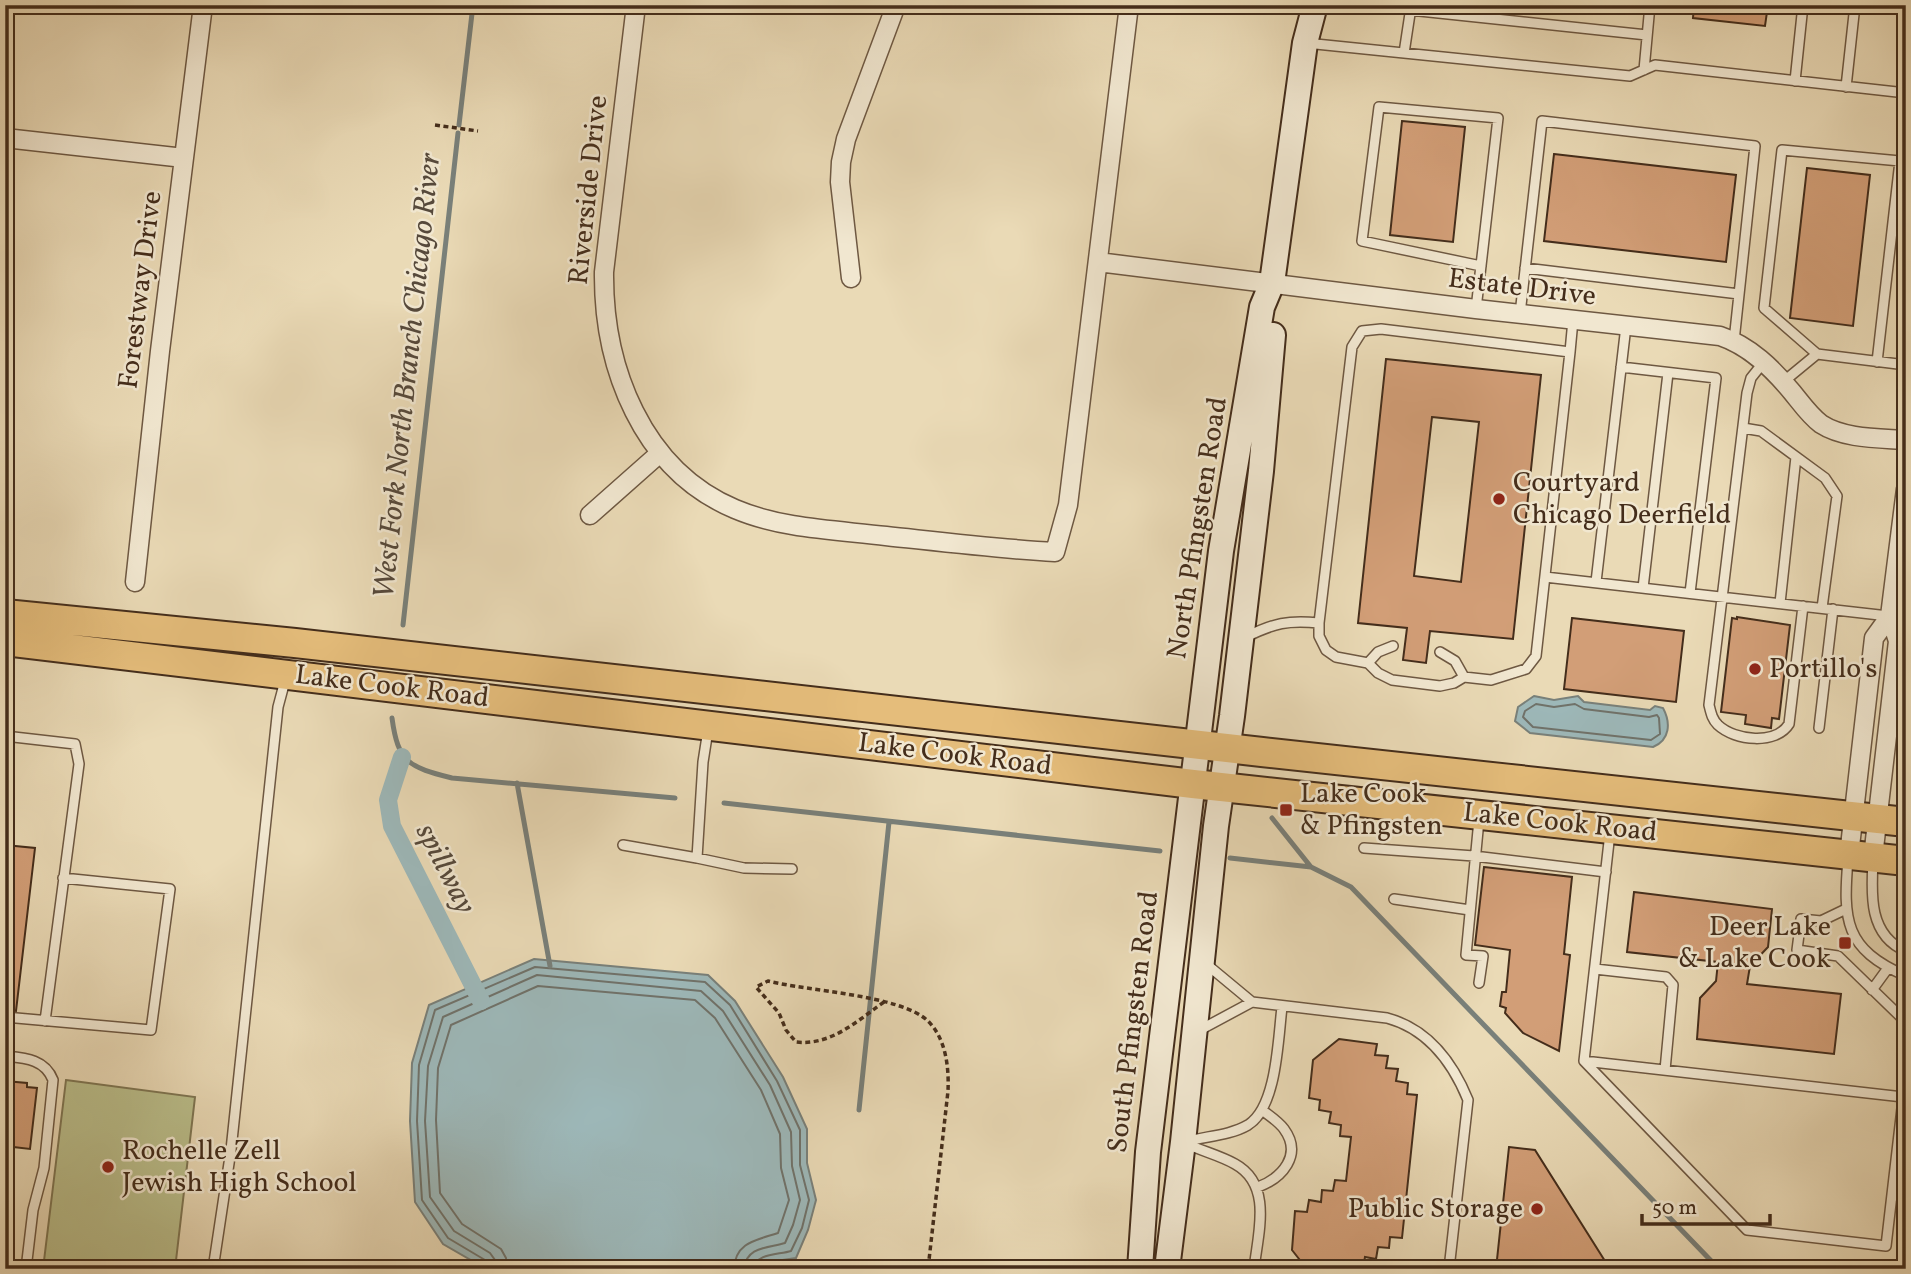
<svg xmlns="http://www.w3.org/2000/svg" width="1911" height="1274" viewBox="0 0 1911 1274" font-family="Vollkorn,serif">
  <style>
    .green { fill: #babe8b; stroke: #7f7653; stroke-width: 2 }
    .water { fill: #9db8b9; stroke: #79807a; stroke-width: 2 }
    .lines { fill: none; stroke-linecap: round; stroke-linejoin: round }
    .shore { stroke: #70726a; stroke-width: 2 }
    .stream { stroke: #79807a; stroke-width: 5 }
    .canal { stroke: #9db8b9; stroke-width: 18 }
    .building { fill: #d29e77; stroke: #442d1b; stroke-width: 2; fill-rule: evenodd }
    .lane-casing { stroke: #6e5842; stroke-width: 12 }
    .street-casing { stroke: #6e5842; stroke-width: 21 }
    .secondary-casing { stroke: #442d1b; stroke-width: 28 }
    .primary-casing { stroke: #442d1b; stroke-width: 32 }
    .path { stroke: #442d1b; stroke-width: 3.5; stroke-dasharray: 5 3.5; stroke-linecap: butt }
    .lane { stroke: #f1e7d0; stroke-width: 9 }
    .street { stroke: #f1e7d0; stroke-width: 18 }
    .secondary { stroke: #f1e7d0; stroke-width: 24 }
    .primary { stroke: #e5bd7b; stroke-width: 28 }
    .poi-dot { fill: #8f2418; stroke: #f1e7d0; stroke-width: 2.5 }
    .labels { text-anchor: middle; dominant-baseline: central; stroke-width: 5; stroke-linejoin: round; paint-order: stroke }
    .street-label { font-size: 28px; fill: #442d1b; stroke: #f1e7d0 }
    .poi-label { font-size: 28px; fill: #442d1b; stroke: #f1e7d0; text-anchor: start }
    .water-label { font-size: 30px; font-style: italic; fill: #56493b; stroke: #f1e7d0 }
  </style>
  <rect width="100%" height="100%" fill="#eadab6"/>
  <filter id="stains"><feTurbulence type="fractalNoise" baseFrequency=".00286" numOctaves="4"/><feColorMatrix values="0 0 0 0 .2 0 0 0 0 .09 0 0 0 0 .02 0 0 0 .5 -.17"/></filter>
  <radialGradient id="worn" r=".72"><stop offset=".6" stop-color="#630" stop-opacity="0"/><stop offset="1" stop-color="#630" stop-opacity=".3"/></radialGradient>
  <!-- green -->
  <path class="green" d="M66,1080L195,1097L175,1269H43Z"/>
  <!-- water -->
  <path class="water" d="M1534,696L1554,700L1578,696L1584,702L1650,710L1655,706L1663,708C1671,723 1670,740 1653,747L1530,733L1515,721L1518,707Z
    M534,959L708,975L735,1001L783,1077L807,1129V1163L816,1200L808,1230L796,1258L769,1262L752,1269H491L483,1267L443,1244L415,1202L410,1121L412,1063L429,1005Z"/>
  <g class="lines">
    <!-- shore -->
    <path class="shore" d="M1536,704L1554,707L1575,704L1584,709L1649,717L1657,715L1659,718L1660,734L1651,740L1533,727L1523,717L1525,711Z
      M488,1269L485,1260L448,1238L422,1200L417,1121L419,1065L435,1010L535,967L705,982L730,1005L777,1081L800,1130V1165L809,1200L802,1228L791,1251C778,1255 756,1253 753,1269
      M497,1269L495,1260L490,1253L454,1231L430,1197L425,1121L428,1066L443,1017L537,975L701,991L723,1011L770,1085L791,1132L792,1166L800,1200L793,1225L785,1243C769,1248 746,1246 744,1269
      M507,1269L506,1258L501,1249L462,1224L440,1193L436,1120L438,1068L451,1025L538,986L695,1000L715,1018L761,1090L780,1134L781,1168L789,1200L778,1233C757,1240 735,1242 734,1269"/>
    <!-- stream -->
    <path class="stream" d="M459,125L473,5
      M403,625L458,133
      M392,718C398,763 409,767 452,778L675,798
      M517,783L550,966
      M724,803L1160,851
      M1272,818L1311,867
      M1230,858L1311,867L1351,887L1719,1269
      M859,1110L889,822"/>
    <!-- canal -->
    <path class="canal" d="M402,757L388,800L392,826L481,1001"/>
  </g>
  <!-- building -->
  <path class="building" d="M1694,5H1768L1765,26L1693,18Z
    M1402,121L1465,127L1453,242L1390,235Z
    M1554,154L1736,175L1726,262L1544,241Z
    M1807,168L1870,175L1853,326L1790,318Z
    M1386,359L1541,375L1513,639L1430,631L1426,663L1403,660L1407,628L1358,623ZM1432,417L1479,422L1461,582L1414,576Z
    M1737,617L1790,625L1779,719L1772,718L1771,728L1745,724L1746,715L1721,712L1732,618L1737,619Z
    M1572,618L1684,631L1676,702L1564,689Z
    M5,845L35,848L16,1011L5,1010Z
    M1484,867L1572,877L1564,954L1570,955L1559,1051L1523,1033L1505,1013L1506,1008L1500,1006L1502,992H1506L1510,950L1475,945Z
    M1634,892L1772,909L1768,947L1750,966L1747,984L1841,994L1834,1054L1697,1039L1700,998L1716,981L1718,962L1627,952Z
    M1339,1039L1377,1044L1375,1055L1388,1056L1386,1068L1398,1069L1396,1081L1408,1083L1407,1094L1417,1095L1402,1238L1390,1237L1389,1248L1378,1247L1376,1259L1365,1257L1363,1268L1307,1269L1292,1250L1295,1211L1307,1212L1309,1200L1321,1202L1322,1190L1333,1191L1335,1180L1346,1181L1351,1137L1340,1136L1341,1125L1329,1123L1331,1112L1319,1110L1320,1100L1309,1098L1313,1060Z
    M5,1081L27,1083V1087L37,1088L30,1149L5,1146Z
    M1509,1147L1535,1150L1610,1269H1496Z"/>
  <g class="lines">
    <!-- lane casing -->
    <g class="lane-casing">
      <path id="lane" d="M1410,10L1647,35
        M1306,43L1630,76L1655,65L1906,93
        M1404,53L1411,7
        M1644,70L1650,5
        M1795,81L1803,5
        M1846,87L1855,5
        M1525,268L1739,294
        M1476,309L1498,118L1379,107L1362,241L1481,266
        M1520,314L1542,121L1755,146L1734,341
        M1570,352L1381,329L1362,331L1352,347L1319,623V636L1326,650L1336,657L1368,663L1378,673L1392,680L1440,686L1454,683L1464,677L1491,680L1526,669L1536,656L1570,352L1573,320
        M1817,354L1764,308L1782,150L1900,161L1877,362
        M1763,363L1751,378L1747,393L1709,705C1711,713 1712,719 1718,725C1735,741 1776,745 1789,724L1803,606
        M1621,367L1716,378L1690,593
        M1783,382L1817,354L1906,365
        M1743,428L1761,431L1825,478L1837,496L1822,608
        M1545,577L1906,618
        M1596,582L1626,326
        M1643,588L1668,373
        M1780,603L1796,457
        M1246,637C1274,623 1288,620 1319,623
        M1440,652L1455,661L1464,677
        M1368,663L1378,652L1393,646
        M1819,728L1833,609
        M708,730L703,762L697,858L744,868L792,869
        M5,736L75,744L79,764L45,1021
        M1479,820L1466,955L1483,956L1479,983
        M623,845L697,858
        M1364,848L1474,856L1606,872
        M1848,859C1843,920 1844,949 1906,976
        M1873,862C1871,895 1869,936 1906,951
        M1394,899L1470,910
        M1846,909L1821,921L1801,919L1797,950L1838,956L1906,1022
        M1205,963L1252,1002L1387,1018C1428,1029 1452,1061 1468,1100L1449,1269
        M1595,969L1666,977L1673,985L1665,1070
        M1872,990L1888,968
        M5,1017L151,1030L170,889L63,878
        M1198,1031L1252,1002
        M5,1056C25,1058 45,1059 53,1080L44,1168L33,1210L26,1269
        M1584,1061L1747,1230L1886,1246L1906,1074
        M1584,1061L1903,1097
        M1584,1061L1610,833
        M1185,1142C1205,1136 1229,1136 1248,1125C1277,1107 1278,1039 1282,1007
        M1185,1143C1201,1151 1219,1155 1235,1164C1273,1185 1258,1233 1254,1269
        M1258,1187C1282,1178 1303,1155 1284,1129C1279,1122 1270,1116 1262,1110
        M1892,1195L1906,1197
        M213,1269L231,1150L278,707L286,677"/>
    </g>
    <!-- street casing -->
    <g class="street-casing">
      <path id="street" d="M636,5L604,272C603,367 642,470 735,509C782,529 836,530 886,536C942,542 999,549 1055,552L1068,505L1129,5
        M5,138L184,158
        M1098,262L1476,309L1720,336C1750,346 1773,369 1792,392C1801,403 1810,416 1821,424C1844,439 1879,438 1906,440
        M851,278L840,182L841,162L846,139L896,5
        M590,515L660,453
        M135,582L160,351L203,5
        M1849,855L1874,638L1890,616
        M1873,857L1898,641L1890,616L1906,489"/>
    </g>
    <!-- secondary casing -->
    <g class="secondary-casing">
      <path id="secondary" d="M1140,1269L1148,1152L1221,551L1262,307L1272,283L1305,43L1315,5
        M1167,1269L1183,1142L1216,826L1232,716L1261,471L1273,335"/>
    </g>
    <!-- primary casing -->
    <g class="primary-casing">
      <path id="primary" d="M5,614L295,643L1262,752L1906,822
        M5,641L1193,784L1906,861"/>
    </g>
    <!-- path -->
    <path class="path" d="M435,125L478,131
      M884,1002C857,1021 831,1046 796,1042L786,1030L779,1013L756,987L768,981C807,991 901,995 928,1021C946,1039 949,1067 948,1091L928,1269"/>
    <!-- lane -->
    <use href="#lane" class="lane"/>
    <!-- street -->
    <use href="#street" class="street"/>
    <!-- secondary -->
    <use href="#secondary" class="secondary"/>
    <!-- primary -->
    <use href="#primary" class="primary"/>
  </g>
  <!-- markers -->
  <g class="poi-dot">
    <circle cx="1499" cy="499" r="7"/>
    <circle cx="1755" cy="669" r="7"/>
    <rect x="1279" y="803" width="14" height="14" rx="3.5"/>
    <rect x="1838" y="936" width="14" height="14" rx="3.5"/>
    <circle cx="108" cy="1167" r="7"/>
    <circle cx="1537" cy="1209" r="7"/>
  </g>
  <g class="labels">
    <!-- street labels -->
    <g class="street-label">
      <text transform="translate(589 190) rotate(-84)">Riverside Drive</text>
      <text transform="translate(1522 288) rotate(7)">Estate Drive</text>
      <text transform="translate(141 290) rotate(-83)">Forestway Drive</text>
      <text transform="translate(1198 528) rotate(-81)">North Pfingsten Road</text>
      <text transform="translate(392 687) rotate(7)">Lake Cook Road</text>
      <text transform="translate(955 755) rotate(7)">Lake Cook Road</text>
      <text transform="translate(1560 823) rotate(6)">Lake Cook Road</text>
      <text transform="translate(1134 1022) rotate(-83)">South Pfingsten Road</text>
    </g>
    <!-- poi labels -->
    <g class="poi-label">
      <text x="1513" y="483">Courtyard<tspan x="1513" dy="32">Chicago Deerfield</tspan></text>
      <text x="1769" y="669">Portillo's</text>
      <text x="1300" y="794">Lake Cook<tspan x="1300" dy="32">&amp; Pfingsten</tspan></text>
      <text x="1831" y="927" text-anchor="end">Deer Lake<tspan x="1831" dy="32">&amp; Lake Cook</tspan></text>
      <text x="122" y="1151">Rochelle Zell<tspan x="122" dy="32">Jewish High School</tspan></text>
      <text x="1523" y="1209" text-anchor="end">Public Storage</text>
    </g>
    <!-- water labels -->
    <g class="water-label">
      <text transform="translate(408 376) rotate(-84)">West Fork North Branch Chicago River</text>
      <text transform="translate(445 869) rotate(63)">spillway</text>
    </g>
  </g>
  <!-- margin -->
  <rect width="1911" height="1274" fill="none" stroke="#eadab6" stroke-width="28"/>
  <rect x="7" y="7" width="1897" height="1260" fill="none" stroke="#442d1b" stroke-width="3.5"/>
  <rect x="14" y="14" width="1883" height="1246" fill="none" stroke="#442d1b" stroke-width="2"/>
  <!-- scale -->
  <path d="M1642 1214v10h128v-10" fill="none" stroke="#442d1b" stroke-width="3.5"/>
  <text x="1652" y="1214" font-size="21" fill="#442d1b" stroke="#f1e7d0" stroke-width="5" paint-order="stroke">50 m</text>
  <rect width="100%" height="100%" filter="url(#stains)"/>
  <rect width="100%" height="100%" fill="url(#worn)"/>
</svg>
